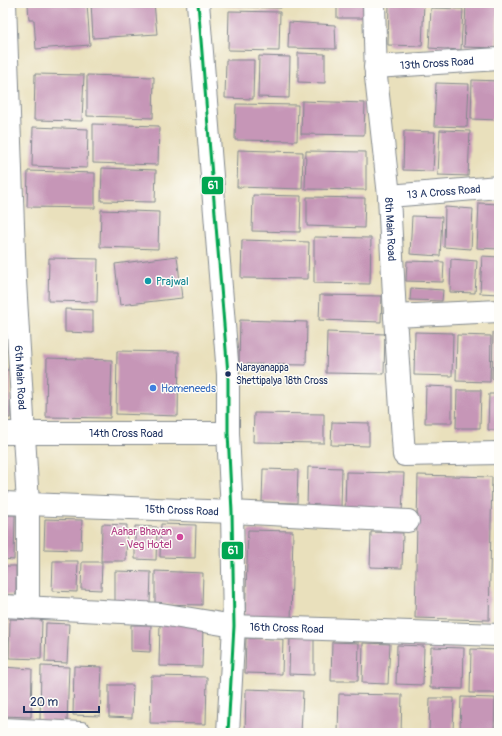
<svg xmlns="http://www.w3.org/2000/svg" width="502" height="736" viewBox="0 0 502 736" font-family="Pangolin,sans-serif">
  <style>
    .building { fill: #c696b7 }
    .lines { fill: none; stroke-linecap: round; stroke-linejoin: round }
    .minor-casing { stroke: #82888d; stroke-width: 24 }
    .tertiary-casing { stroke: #82888d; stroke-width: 24 }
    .minor { stroke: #fff; stroke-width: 22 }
    .tertiary { stroke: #fff; stroke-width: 22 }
    .bus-1-casing { stroke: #fdfcf7; stroke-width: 6 }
    .bus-1 { stroke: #00a651; stroke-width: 3 }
    .culture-dot { fill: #0f9aa8; stroke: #fdfcf7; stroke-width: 1.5 }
    .bus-dot { fill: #1b2f5e; stroke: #fdfcf7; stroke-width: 1.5 }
    .shop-dot { fill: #3f7fe0; stroke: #fdfcf7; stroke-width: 1.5 }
    .hotel-dot { fill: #d1479c; stroke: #fdfcf7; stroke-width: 1.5 }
    .labels { text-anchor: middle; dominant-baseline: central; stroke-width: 3; stroke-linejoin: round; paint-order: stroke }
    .bus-label { font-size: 10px; fill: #1b2f5e; stroke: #fdfcf7; text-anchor: start }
    .street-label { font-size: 11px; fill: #1b2f5e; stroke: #fdfcf7 }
    .culture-label { font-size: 11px; fill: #0d838f; stroke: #fdfcf7; text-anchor: start }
    .shop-label { font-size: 11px; fill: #366cbe; stroke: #fdfcf7; text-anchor: start }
    .hotel-label { font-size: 11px; fill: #b23c85; stroke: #fdfcf7; text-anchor: end }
    .line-badge { stroke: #fdfcf7; stroke-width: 1.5 }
    .badge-label { font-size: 11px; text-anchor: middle; font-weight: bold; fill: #fff }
  </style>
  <rect width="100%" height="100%" fill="#fdfcf7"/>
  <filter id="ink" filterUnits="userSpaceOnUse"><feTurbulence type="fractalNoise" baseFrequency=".025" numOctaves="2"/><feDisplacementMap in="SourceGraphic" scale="8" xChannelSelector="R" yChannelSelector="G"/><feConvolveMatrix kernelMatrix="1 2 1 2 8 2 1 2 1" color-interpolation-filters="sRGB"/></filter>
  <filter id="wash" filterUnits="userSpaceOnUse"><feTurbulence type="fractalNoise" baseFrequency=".012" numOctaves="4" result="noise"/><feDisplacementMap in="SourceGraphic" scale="16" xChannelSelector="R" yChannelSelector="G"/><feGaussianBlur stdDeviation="0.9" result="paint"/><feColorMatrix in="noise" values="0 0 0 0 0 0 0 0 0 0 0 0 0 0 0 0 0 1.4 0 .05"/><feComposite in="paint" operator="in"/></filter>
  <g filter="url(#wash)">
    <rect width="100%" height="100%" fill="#e9e0bc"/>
    <g id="blocks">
      <!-- building -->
      <path class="building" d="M46,3H87L90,45L36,49L34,20H29L28,4Z
        M91,3H154L157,34L93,38Z
        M224,3H281V8L224,6Z
        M337,3H369V18H337Z
        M389,3H424L422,46L388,45Z
        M466,3H498L496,48L464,47Z
        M431,8L463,9L461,50L429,48Z
        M229,11L280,12L279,51L228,50Z
        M289,22L335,25L336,49L288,48Z
        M298,53L325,54V83L298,82Z
        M259,56L290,57L289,98L258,97Z
        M226,60H254L253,99L225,98Z
        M35,74L84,75L82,121L34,120Z
        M87,75L154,77L153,118L87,116Z
        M472,80L499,81V120L471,119Z
        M436,83L469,84L467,127L434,126Z
        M302,101L365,103L364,135L301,134Z
        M236,104L298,105L297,141L235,140Z
        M93,124L159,126L158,165L93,163Z
        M33,127L88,129L87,168L32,166Z
        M440,130L470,131L468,176L438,175Z
        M404,131L435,132L433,171L403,170Z
        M238,150L303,152L302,189L237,187Z
        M306,151L366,152V190L305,189Z
        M102,168L156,170L155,202L101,201Z
        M28,171L95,173V208L27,207Z
        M253,195L301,196L300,232L252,231Z
        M307,197L365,198L364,228L307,226Z
        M479,203L499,204V249L477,248Z
        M445,207L473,209L471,249L444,247Z
        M101,210L159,212L158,249L100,247Z
        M412,216L442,217L440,256L410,254Z
        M314,237L371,238L370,284L314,283Z
        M242,240L309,242L308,279L241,278Z
        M177,256L182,298L120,305L115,264Z
        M482,256L499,257V294L480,293Z
        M49,258L98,259L97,302L48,301Z
        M451,259L477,261L475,293L450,292Z
        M407,261L444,262L443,282L406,281Z
        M411,288L443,290L442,301L410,300Z
        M320,295L382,296L381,322L319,320Z
        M3,299H5L4,329H3Z
        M65,309L93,310V333L65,332Z
        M240,320L307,322L306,365L239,364Z
        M327,332L385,334L384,374L326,373Z
        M415,332L453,333L452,376L414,375Z
        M493,332L499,333V379H492Z
        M457,335L491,336L490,382L456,381Z
        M117,351L179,352L178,416L116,414Z
        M47,358L112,360L110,418L46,417Z
        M3,370H11L10,418H3Z
        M426,386L452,387V423H425Z
        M457,390H481L480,428H456Z
        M489,394H499V430H488Z
        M254,413L324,414V443L253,442Z
        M332,422L369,423V446L331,445Z
        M308,467L342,468L341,508L307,507Z
        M263,469L298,470L297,503L262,502Z
        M346,472L404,473L402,512L345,511Z
        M418,475L492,477L489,620L415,618Z
        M3,515H15L14,560L3,559Z
        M45,519L82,520L81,550L44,549Z
        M102,524L127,525L126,561H101Z
        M161,524L196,525L195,558L160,557Z
        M135,526L157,527L156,560L135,559Z
        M248,530L293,531L291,623L245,622Z
        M371,532L403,533L402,568L370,567Z
        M53,561H78L77,592L52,591Z
        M82,562H102L101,590L81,589Z
        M3,566H16V595H3Z
        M115,571L151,572L150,603H115Z
        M155,571L203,573L202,605L155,604Z
        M10,619L42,620L41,659L9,658Z
        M46,623L69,624L67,663L45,662Z
        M160,623L203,625L202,667L159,666Z
        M131,625H151L150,652L131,651Z
        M290,635H314V675L289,674Z
        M246,638L283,639L282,674L245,673Z
        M332,642L359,643L358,681H331Z
        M363,643L390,644L388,684L362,683Z
        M397,645L424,646L423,685L396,684Z
        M431,647L464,648L463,689L430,688Z
        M471,649L499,650V693H470Z
        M41,666L69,667L67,722L40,721Z
        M74,666L102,667L100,716L73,715Z
        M3,667L32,669L31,717L3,716Z
        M151,676L207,677L206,724L150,723Z
        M109,685H133L132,718L109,717Z
        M246,689L303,691L301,733H245Z
        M339,694L402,695L401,733H338Z
        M461,697L495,698L494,733H460Z
        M430,698H454L453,733H429Z"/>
    </g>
  </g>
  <g filter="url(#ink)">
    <use href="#blocks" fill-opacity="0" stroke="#82888d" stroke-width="1"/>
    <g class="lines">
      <!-- minor casing -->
      <g class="minor-casing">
        <g id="minor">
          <path id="s1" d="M5,3L15,281L28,504V608"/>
          <path id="s2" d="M374,3L376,77L389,196L395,316L404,455L499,453"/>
          <path id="s3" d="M375,67L499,59"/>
          <path id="s4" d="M389,196L499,187"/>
          <path d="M395,316L499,311"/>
          <path id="s5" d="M3,433H228"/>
          <path id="s6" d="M3,503L232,512L408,521"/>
          <path id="s7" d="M3,606L161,614L234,626L499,635"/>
          <path d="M3,729L81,733"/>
        </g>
      </g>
      <!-- tertiary casing -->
      <g class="tertiary-casing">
        <path id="tertiary" d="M198,3L228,374V433L232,512L234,626L228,733"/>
      </g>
      <!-- minor -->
      <use href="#minor" class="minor"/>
      <!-- tertiary -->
      <use href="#tertiary" class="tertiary"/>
      <!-- bus-1 casing -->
      <g class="bus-1-casing">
        <path id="bus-1" d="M198,3L228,374V433L232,512L234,626L228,733"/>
      </g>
      <!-- bus-1 -->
      <use href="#bus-1" class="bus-1"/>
    </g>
  </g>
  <!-- markers -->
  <circle class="culture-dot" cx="148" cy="281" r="4"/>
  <circle class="bus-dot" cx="228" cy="374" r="3.5"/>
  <circle class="shop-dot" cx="153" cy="388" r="4"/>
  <circle class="hotel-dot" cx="180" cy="537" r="4"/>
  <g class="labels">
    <!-- bus labels -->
    <g class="bus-label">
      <text x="236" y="368">Narayanappa<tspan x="236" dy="13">Shettipalya 18th Cross</tspan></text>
    </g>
    <!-- street labels -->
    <g class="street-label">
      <text stroke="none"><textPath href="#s3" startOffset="62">13th Cross Road</textPath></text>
      <text stroke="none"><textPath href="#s4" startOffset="55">13 A Cross Road</textPath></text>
      <text stroke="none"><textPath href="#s2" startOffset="227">8th Main Road</textPath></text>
      <text stroke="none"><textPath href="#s1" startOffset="375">6th Main Road</textPath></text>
      <text stroke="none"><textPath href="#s5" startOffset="123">14th Cross Road</textPath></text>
      <text stroke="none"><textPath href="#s6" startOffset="179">15th Cross Road</textPath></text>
      <text stroke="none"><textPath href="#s7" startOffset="285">16th Cross Road</textPath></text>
    </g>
    <!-- culture labels -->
    <g class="culture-label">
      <text x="156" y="281">Prajwal</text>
    </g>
    <!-- shop labels -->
    <g class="shop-label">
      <text x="161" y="388">Homeneeds</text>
    </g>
    <!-- hotel labels -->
    <g class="hotel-label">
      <text x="172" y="531">Aahar Bhavan<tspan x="172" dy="13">- Veg Hotel</tspan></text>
    </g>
  </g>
  <g class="line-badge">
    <rect x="201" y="176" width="23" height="19" rx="4" fill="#00a651"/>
    <rect x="221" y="541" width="23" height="19" rx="4" fill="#00a651"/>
  </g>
  <g class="badge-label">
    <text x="213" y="189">61</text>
    <text x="233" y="554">61</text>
  </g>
  <!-- margin -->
  <rect width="502" height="736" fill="none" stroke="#fdfcf7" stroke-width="16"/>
  <!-- scale -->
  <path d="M24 706v6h75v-6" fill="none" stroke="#1b2f5e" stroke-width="2"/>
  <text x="30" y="706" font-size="12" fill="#1b2f5e" stroke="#fdfcf7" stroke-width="3" paint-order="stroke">20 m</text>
</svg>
